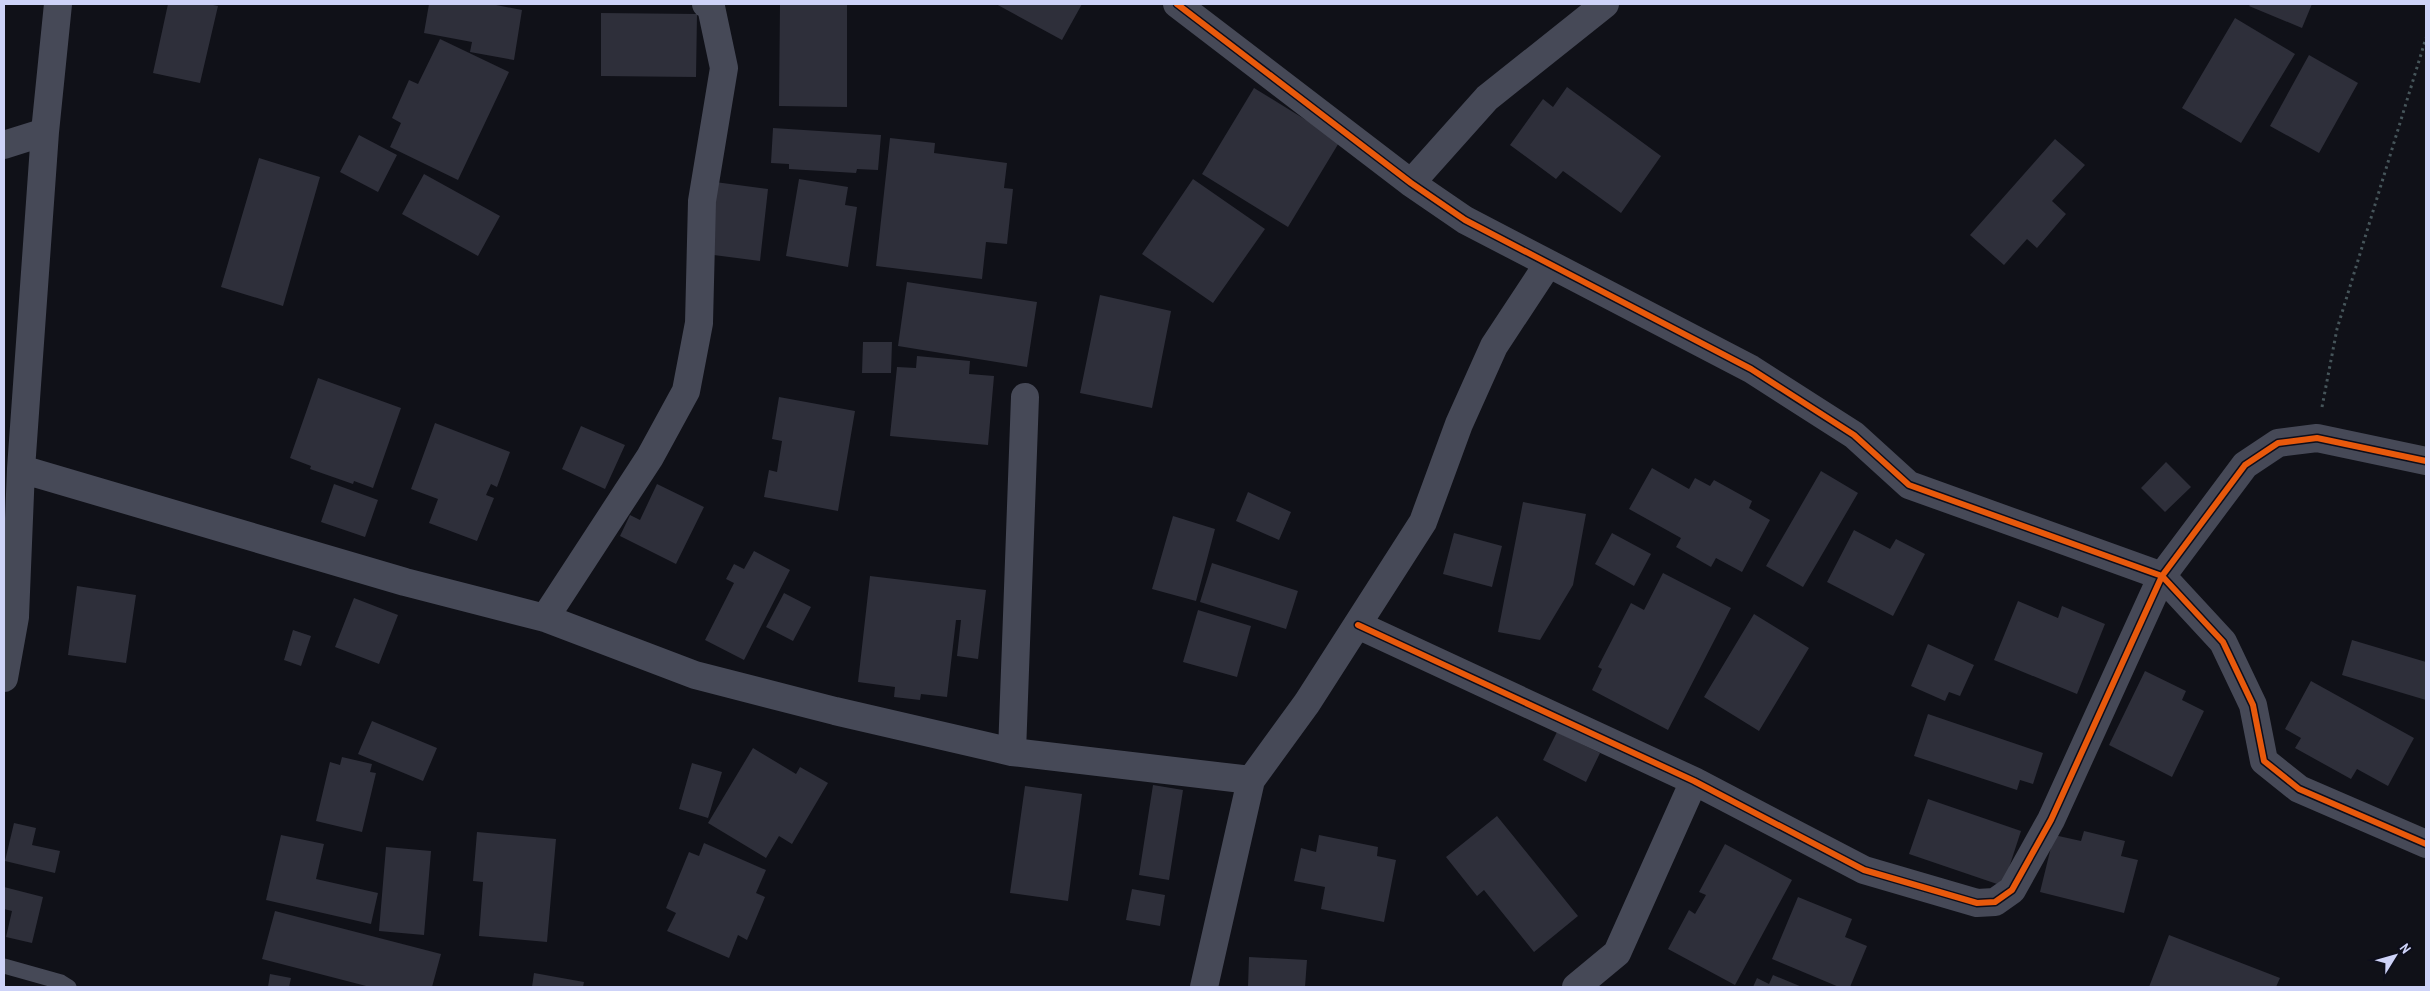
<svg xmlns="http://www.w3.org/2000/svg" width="2430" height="991" viewBox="0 0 2430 991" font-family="'Archivo Narrow',sans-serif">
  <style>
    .building { fill: #2e2f3a }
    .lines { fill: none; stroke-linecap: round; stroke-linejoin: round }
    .path { stroke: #46555a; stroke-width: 3; stroke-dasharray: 2.5 4; stroke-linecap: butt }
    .service { stroke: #464957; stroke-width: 15 }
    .minor { stroke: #464957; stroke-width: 28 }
    .cycleway-casing { stroke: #0d0e1b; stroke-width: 9 }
    .cycleway { stroke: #e8590c; stroke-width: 6 }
  </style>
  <rect width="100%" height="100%" fill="#101118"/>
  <!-- building -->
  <path class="building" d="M168,4H208L218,6L200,83L153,73Z
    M429,4H491L522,10L514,60L470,52L472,42L424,33Z
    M780,4H847V107L779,106Z
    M996,4H1082L1062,40Z
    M2251,4H2312L2302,28L2249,6Z
    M601,13L697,14L696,77L601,76Z
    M2235,18L2295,54L2241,143L2182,108Z
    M440,39L509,72L458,180L390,147L401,123L392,118L409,80L418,84Z
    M2309,55L2358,83L2319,153L2270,126Z
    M1567,87L1661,156L1621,213L1563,171L1556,179L1510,145L1543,99L1553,107Z
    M1254,88L1340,141L1288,227L1202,174Z
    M773,128L881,135L878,170L857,169L856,173L789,169V164L771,163Z
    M359,135L397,155L378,192L340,172Z
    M890,138L935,143L934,153L1007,163L1004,188L1013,189L1007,244L986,242L982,279L876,266Z
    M2055,139L2085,165L2052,201L2066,214L2037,248L2027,239L2004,265L1970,235Z
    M259,158L320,177L283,306L221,287Z
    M424,174L500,216L478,256L402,214Z
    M799,179L848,187L845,205L857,207L848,267L786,256Z
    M1193,179L1265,229L1213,303L1142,254Z
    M715,182L768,189L760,261L706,254Z
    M907,282L1037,302L1027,367L898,346Z
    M1100,295L1171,311L1152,408L1080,393Z
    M863,342H892L891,373H862Z
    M917,356L970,361L969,374L994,376L988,445L890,436L897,367L916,368Z
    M318,378L401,408L373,488L354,481L353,484L310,469L311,466L290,458Z
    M779,397L855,411L838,511L764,497L769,470L777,472L782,441L772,439Z
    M435,423L510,452L497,487L491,484L486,495L494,498L477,541L429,523L438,499L411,489Z
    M581,426L625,445L605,489L562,469Z
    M2166,462L2191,487L2165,512L2141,488Z
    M1652,468L1689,489L1695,478L1710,486L1714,480L1752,501L1749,508L1770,520L1742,572L1716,558L1711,567L1676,547L1681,538L1629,509Z
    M1821,471L1858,493L1803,587L1766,566Z
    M334,484L378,500L365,537L321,522Z
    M657,484L704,507L676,564L620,536L630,515L640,520Z
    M1248,492L1291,512L1279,540L1236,521Z
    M1523,502L1586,514L1573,585L1540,640L1498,632Z
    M1173,516L1215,529L1196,601L1152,589Z
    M1854,530L1890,549L1896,539L1925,554L1893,616L1827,582Z
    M1454,533L1502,546L1492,587L1443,574Z
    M1612,533L1651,554L1634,586L1595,564Z
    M754,551L790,570L744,660L705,640L734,583L726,579L734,564L744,569Z
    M1212,563L1298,591L1286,629L1200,602Z
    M1663,573L1731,608L1668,730L1592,690L1602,669L1598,667L1631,603L1644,610Z
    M870,576L986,590L978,659L957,656L961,620H956L947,697L921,694L920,700L894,697L895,687L858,682Z
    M77,586L136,595L126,663L68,655Z
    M784,593L811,607L793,641L766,627Z
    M354,598L398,615L379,664L335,647Z
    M2018,601L2058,618L2062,606L2105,624L2077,694L1994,660Z
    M1198,610L1251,626L1237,677L1183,662Z
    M1754,614L1809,648L1759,731L1704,697Z
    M293,630L311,636L301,666L284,660Z
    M2352,640L2426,662V700L2342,675Z
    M1928,644L1974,665L1960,696L1949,692L1945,701L1911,686Z
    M2145,671L2186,691L2182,700L2204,711L2172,777L2109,745Z
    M2311,681L2414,738L2388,786L2357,769L2351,779L2295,748L2301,738L2285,729Z
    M1928,714L2043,753L2033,784L2020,780L2017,790L1914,756Z
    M372,721L437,748L423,781L358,754Z
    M1557,732L1600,753L1586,782L1543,760Z
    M753,748L796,774L800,767L828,783L792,844L779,836L766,858L708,823Z
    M342,757L372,764L370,772L376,773L362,832L316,821L330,762L340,765Z
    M692,763L722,772L708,818L679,809Z
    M1153,785L1183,790L1169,880L1139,875Z
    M1025,786L1082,794L1068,901L1010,893Z
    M1928,799L2021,831L2003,886L1909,854Z
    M1497,816L1578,916L1534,952L1484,890L1477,896L1446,857Z
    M14,823L36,828L32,845L60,851L55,873L5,861Z
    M2084,831L2125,841L2121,856L2138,860L2124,913L2040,892L2054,835L2081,841Z
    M477,832L556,839L547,942L479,936L483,882L473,881Z
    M281,835L324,844L316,879L378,893L371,924L266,900Z
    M1319,835L1378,847L1377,856L1396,860L1384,922L1321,909L1325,887L1294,881L1301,848L1316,852Z
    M704,843L766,870L756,893L765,897L747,940L738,935L729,958L667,931L676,913L666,908L689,852L699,856Z
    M1725,844L1792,880L1735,985L1668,949L1689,910L1695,914L1706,895L1699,892Z
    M386,847L431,851L424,935L379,931Z
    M4,887L43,897L32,943L6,937L12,911L4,909Z
    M1132,889L1165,895L1160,926L1126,920Z
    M1798,897L1852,919L1845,937L1867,946L1850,987H1839L1772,959Z
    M275,911L441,954L432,987H370L262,959Z
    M2169,935L2280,978L2276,987H2149Z
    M1249,957L1307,960L1305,987H1248Z
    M534,973L584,982L583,987H532Z
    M270,974L291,978L289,987H268Z
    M1773,975L1802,987H1753L1757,978L1769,984Z"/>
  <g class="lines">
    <!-- path -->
    <path class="path" d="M2322,407L2337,329L2426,38"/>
    <!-- service -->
    <path class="service" d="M4,966L61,982L69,987"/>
    <!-- minor -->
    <path class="minor" d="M1177,4L1411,183L1465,220L1751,369L1854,435L1909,485L2162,576L2223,642L2253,705L2264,761L2299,789L2426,844
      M4,145L45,132
      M1411,183L1487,98L1605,4
      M21,469L405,582L545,618L695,675L835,711L1012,752L1251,780
      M545,618L650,457L686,391L699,323L702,201L724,68L711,7L706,4
      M1358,625L1694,781L1864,870L1977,903L1995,902L2012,890L2051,820L2162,576L2245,465L2278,443L2317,438L2426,461
      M4,678L15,617L21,469L45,132L58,4
      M1012,752L1025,397
      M1204,987L1251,780L1307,703L1423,522L1459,424L1494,346L1548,264
      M1576,987L1617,953L1694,781"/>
    <!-- cycleway casing -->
    <g class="cycleway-casing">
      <path id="cycleway" d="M1177,4L1411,183L1465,220L1751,369L1854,435L1909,485L2162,576L2223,642L2253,705L2264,761L2299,789L2426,844
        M1358,625L1694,781L1864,870L1977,903L1995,902L2012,890L2051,820L2162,576L2245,465L2278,443L2317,438L2426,461"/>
    </g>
    <!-- cycleway -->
    <use href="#cycleway" class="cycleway"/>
  </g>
  <!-- border -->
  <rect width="2430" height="991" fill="none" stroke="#ced3f8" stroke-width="10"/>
  <!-- north arrow -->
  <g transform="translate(2395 956) rotate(53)" stroke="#0d0e1b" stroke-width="4" paint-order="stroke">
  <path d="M0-4L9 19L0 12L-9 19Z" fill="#ced3f8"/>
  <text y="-8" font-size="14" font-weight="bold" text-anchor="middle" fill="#ced3f8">N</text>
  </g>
</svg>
